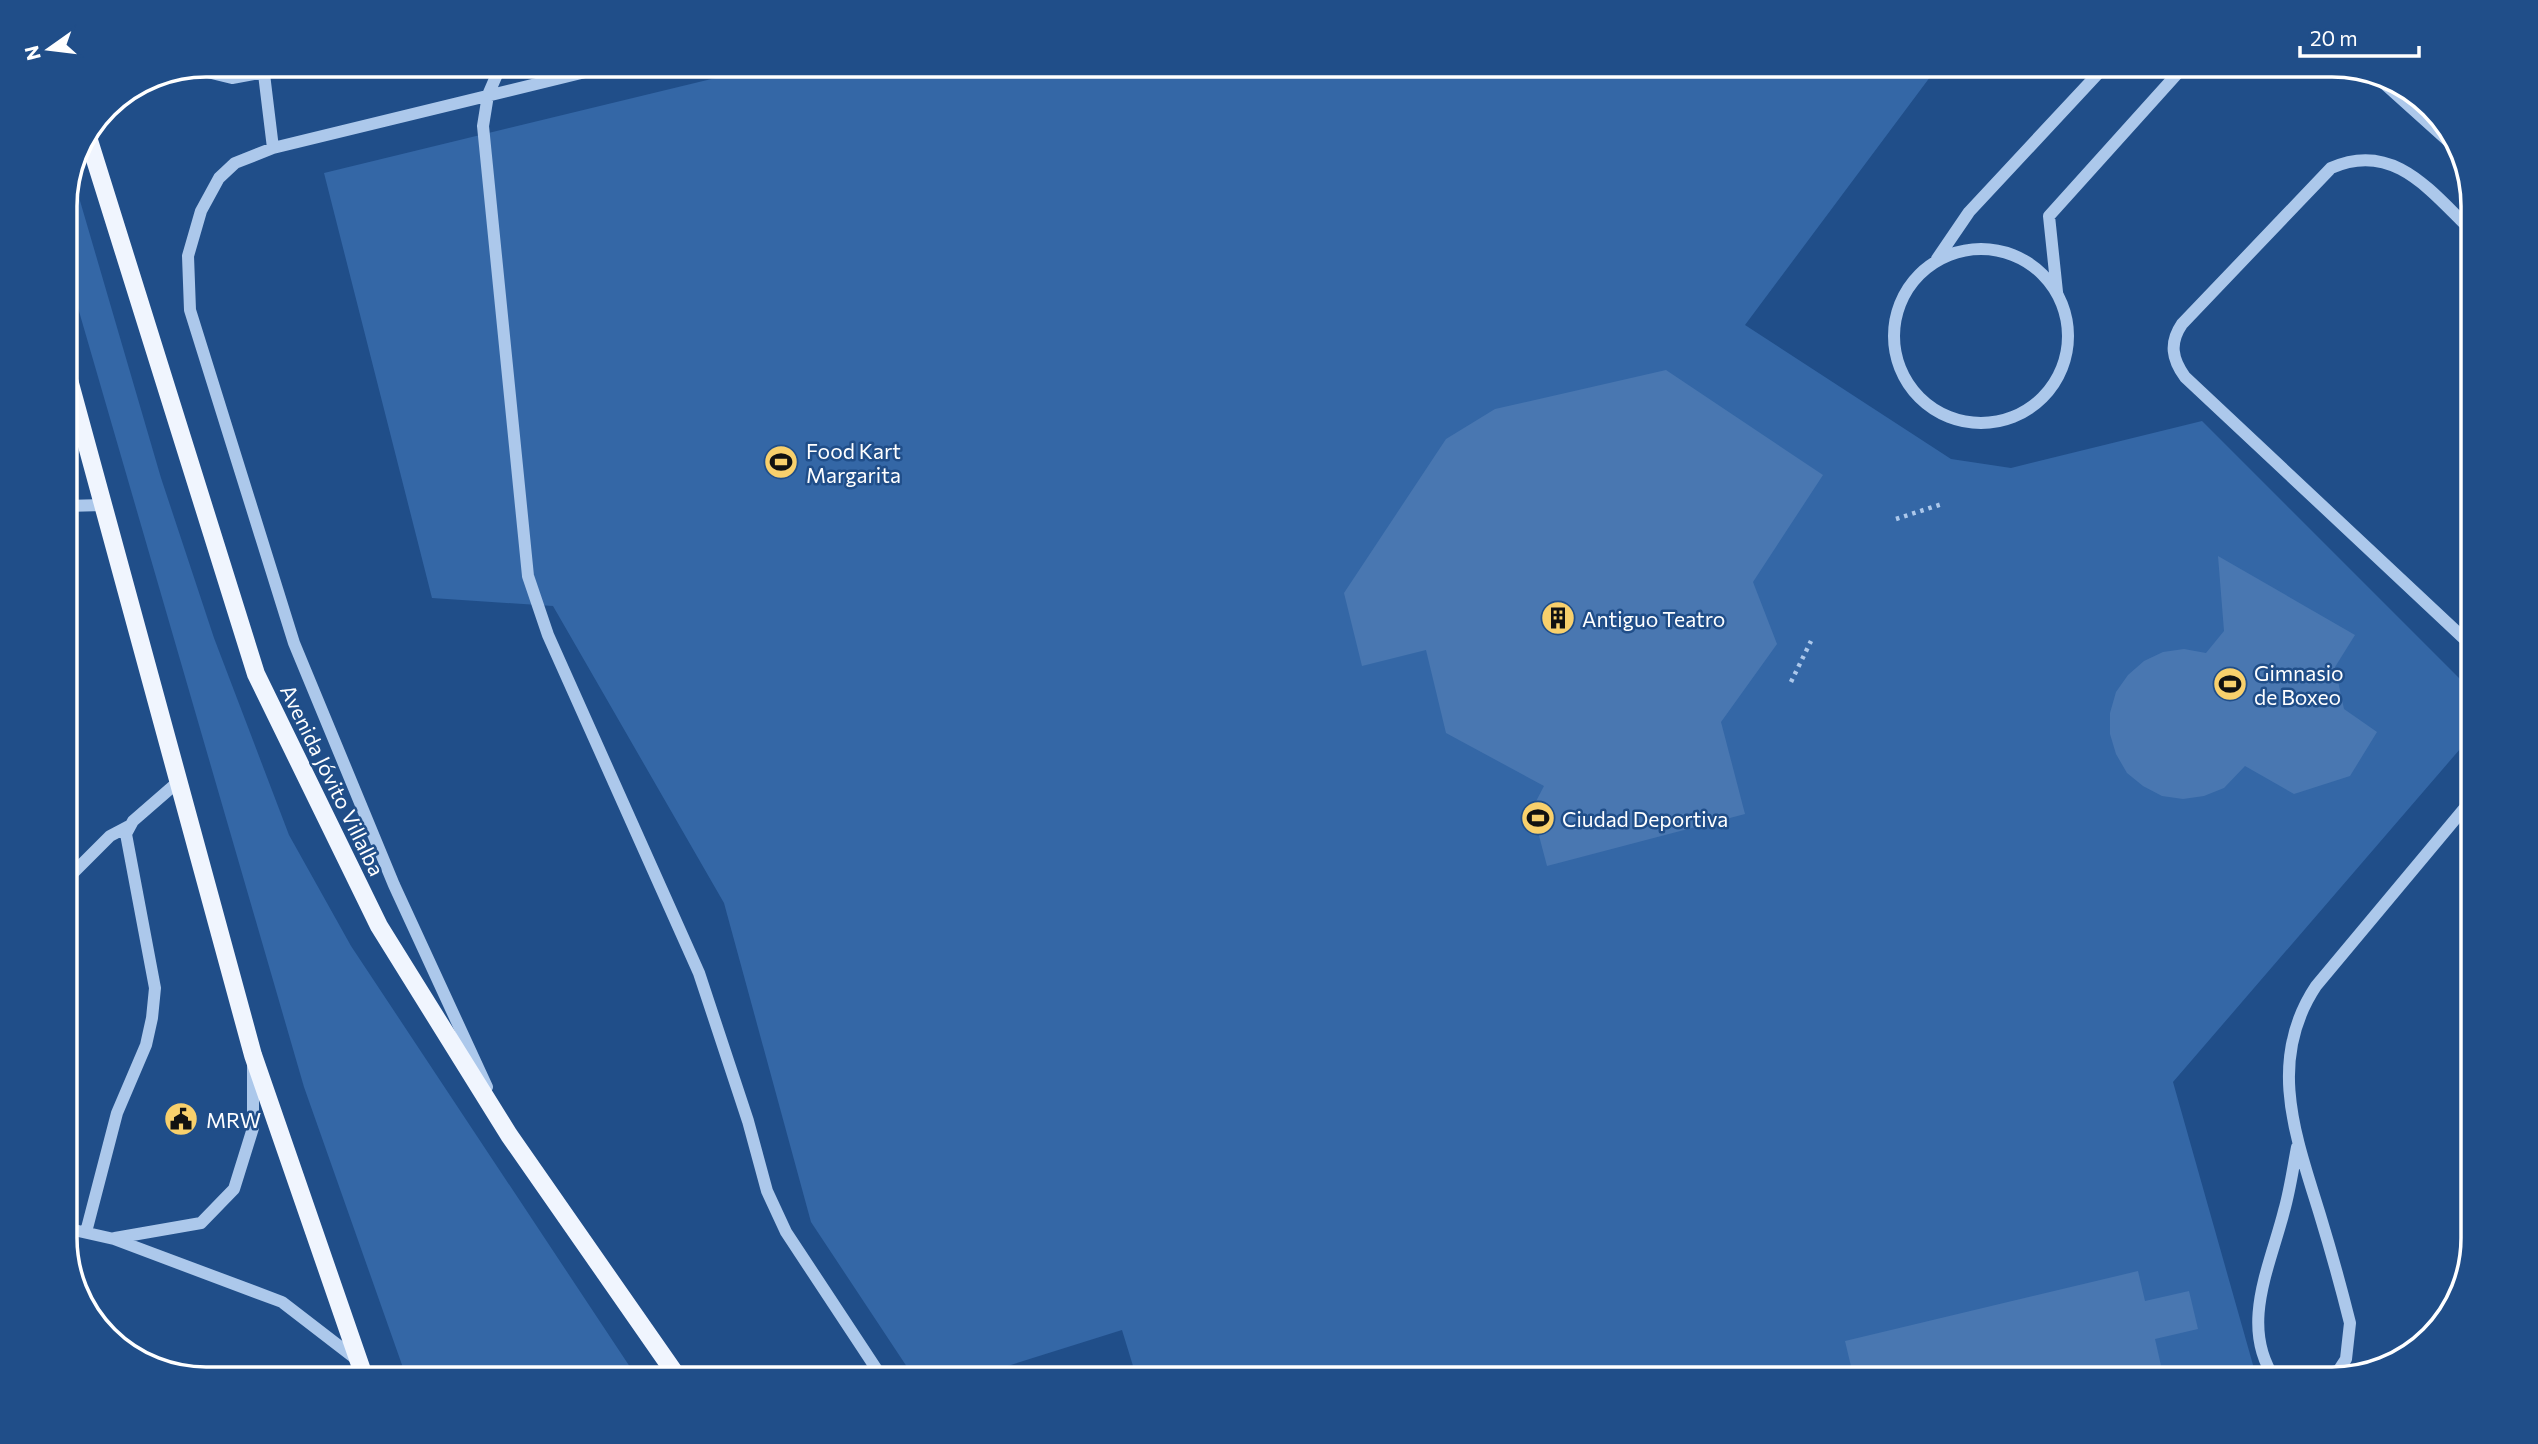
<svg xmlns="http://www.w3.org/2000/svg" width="2538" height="1444" viewBox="0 0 2538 1444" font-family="Commissioner,sans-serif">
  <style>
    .green { fill: #3467a6 }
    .building { fill: #4977b1 }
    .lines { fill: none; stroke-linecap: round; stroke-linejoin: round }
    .path { stroke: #acc8eb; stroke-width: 4.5; stroke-dasharray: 3.5 5; stroke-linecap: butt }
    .minor { stroke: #acc8eb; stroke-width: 12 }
    .major { stroke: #f0f5fe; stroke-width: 18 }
    .labels { text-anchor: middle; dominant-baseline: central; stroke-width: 5; stroke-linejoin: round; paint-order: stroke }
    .poi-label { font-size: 21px; fill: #fff; stroke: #204e89; text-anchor: start }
    .street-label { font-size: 21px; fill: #fff; stroke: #204e89 }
    .rim { fill: none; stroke: #fff; stroke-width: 3.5 }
  </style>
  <rect width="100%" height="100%" fill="#204e89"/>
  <!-- green -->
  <path class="green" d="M769,65H1939L1745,325L1951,459L2011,468L2202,421L2473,692V734L2173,1082L2257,1379H1137L1122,1330L966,1379H915L811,1222L724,903L553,606L432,598L324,173Z
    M71,170L161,478L214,638L289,835L351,946L638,1379H407L304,1087L65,263V197Z"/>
  <!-- building -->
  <path class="building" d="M1666,370L1823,475L1753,582L1777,644L1721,722L1745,814L1547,866L1532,809L1544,786L1446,733L1426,650L1362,666L1344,593L1446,439L1495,409Z
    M2218,556L2355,635L2335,667L2344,709L2377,732L2350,776L2294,794L2245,766L2224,788L2204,796L2183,799L2162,796L2143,786L2127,773L2116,754L2110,734V713L2116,692L2128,675L2144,661L2163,652L2184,649L2206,653L2224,631Z
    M2138,1271L2145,1301L2189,1291L2198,1329L2155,1339L2164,1379H1854L1845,1341Z"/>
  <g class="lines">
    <!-- path -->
    <path class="path" d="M1896,519L1942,504
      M1791,682L1811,641"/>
    <!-- minor -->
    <path class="minor" d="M501,65L488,95L483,126L528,576L548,635L699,973L748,1121L767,1191L786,1232L883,1379
      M191,68L232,78L304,65
      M264,74L273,148
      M2377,77L2456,148
      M2473,232C2431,192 2394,140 2331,168L2182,324C2169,343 2172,359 2185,377L2473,647
      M1894 336a87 87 0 1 1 174 0a87 87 0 1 1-174 0Z
      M1937,259L1969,212L2106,65
      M2057,292L2049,216L2185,65
      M65,506L104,505
      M65,881L110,836L129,826
      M487,1087L394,885L294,643L190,310L188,256L201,211L219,178L235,163L273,148L614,65
      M65,1228L114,1239L282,1302L356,1359
      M86,1232L117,1113L146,1045L152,1018L155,988L126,834L133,821L179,781
      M115,1238L201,1223L234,1189L253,1128V1065
      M2275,1379C2239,1326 2270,1267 2284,1211C2290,1190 2293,1168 2297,1147
      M2333,1379L2346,1359L2350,1323C2341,1287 2331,1251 2320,1215C2296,1137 2266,1061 2316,986L2473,798"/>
    <!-- major -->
    <path class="major" d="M87,134L256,674L379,926L509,1135L679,1379
      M65,365L253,1055L365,1379"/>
  </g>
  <!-- icons -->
  <defs>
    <g id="stadium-disc" transform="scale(1.75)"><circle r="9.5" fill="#f8d06c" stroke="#204e89"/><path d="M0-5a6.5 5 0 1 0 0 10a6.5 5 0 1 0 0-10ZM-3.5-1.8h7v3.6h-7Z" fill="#111"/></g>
    <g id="building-disc" transform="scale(1.75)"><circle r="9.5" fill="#f8d06c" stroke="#204e89"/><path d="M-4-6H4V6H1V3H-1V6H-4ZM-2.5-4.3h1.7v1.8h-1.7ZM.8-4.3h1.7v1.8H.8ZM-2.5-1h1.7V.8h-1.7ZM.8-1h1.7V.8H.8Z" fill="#111"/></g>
    <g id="civic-disc" transform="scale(1.75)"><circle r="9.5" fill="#f8d06c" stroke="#204e89"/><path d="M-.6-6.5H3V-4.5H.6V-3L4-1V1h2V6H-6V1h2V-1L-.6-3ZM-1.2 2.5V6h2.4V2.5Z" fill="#111"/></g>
  </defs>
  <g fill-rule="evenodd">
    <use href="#stadium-disc" x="781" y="462"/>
    <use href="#building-disc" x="1558" y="618"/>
    <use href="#stadium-disc" x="2230" y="684"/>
    <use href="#stadium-disc" x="1538" y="818"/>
    <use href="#civic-disc" x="181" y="1119"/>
  </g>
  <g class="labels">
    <!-- poi labels -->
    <g class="poi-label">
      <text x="806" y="450">Food Kart<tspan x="806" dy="24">Margarita</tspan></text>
      <text x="1582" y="618">Antiguo Teatro</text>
      <text x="2254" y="672">Gimnasio<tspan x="2254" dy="24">de Boxeo</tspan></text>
      <text x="1562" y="818">Ciudad Deportiva</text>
      <text x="206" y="1119">MRW</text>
    </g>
    <!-- street labels -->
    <g class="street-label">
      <text transform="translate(333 780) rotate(64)">Avenida Jóvito Villalba</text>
    </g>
  </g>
  <!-- crop -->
  <path d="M0 0H2538V1444H0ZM206 77H2332A129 129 0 0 1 2461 206V1238A129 129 0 0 1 2332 1367H206A129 129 0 0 1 77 1238V206A129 129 0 0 1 206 77Z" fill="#204e89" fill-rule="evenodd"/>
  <path class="rim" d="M206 77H2332A129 129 0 0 1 2461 206V1238A129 129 0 0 1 2332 1367H206A129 129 0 0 1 77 1238V206A129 129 0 0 1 206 77Z"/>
  <!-- north arrow -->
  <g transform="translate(49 49) rotate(256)" stroke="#204e89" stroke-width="5" paint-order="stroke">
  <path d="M0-5L12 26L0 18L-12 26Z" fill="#ffffff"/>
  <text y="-10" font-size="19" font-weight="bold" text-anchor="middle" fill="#ffffff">N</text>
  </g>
  <!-- scale -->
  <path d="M2300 46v10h119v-10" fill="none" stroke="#ffffff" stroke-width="3.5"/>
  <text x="2310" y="46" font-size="21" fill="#ffffff" stroke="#204e89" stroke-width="5" paint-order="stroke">20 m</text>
</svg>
